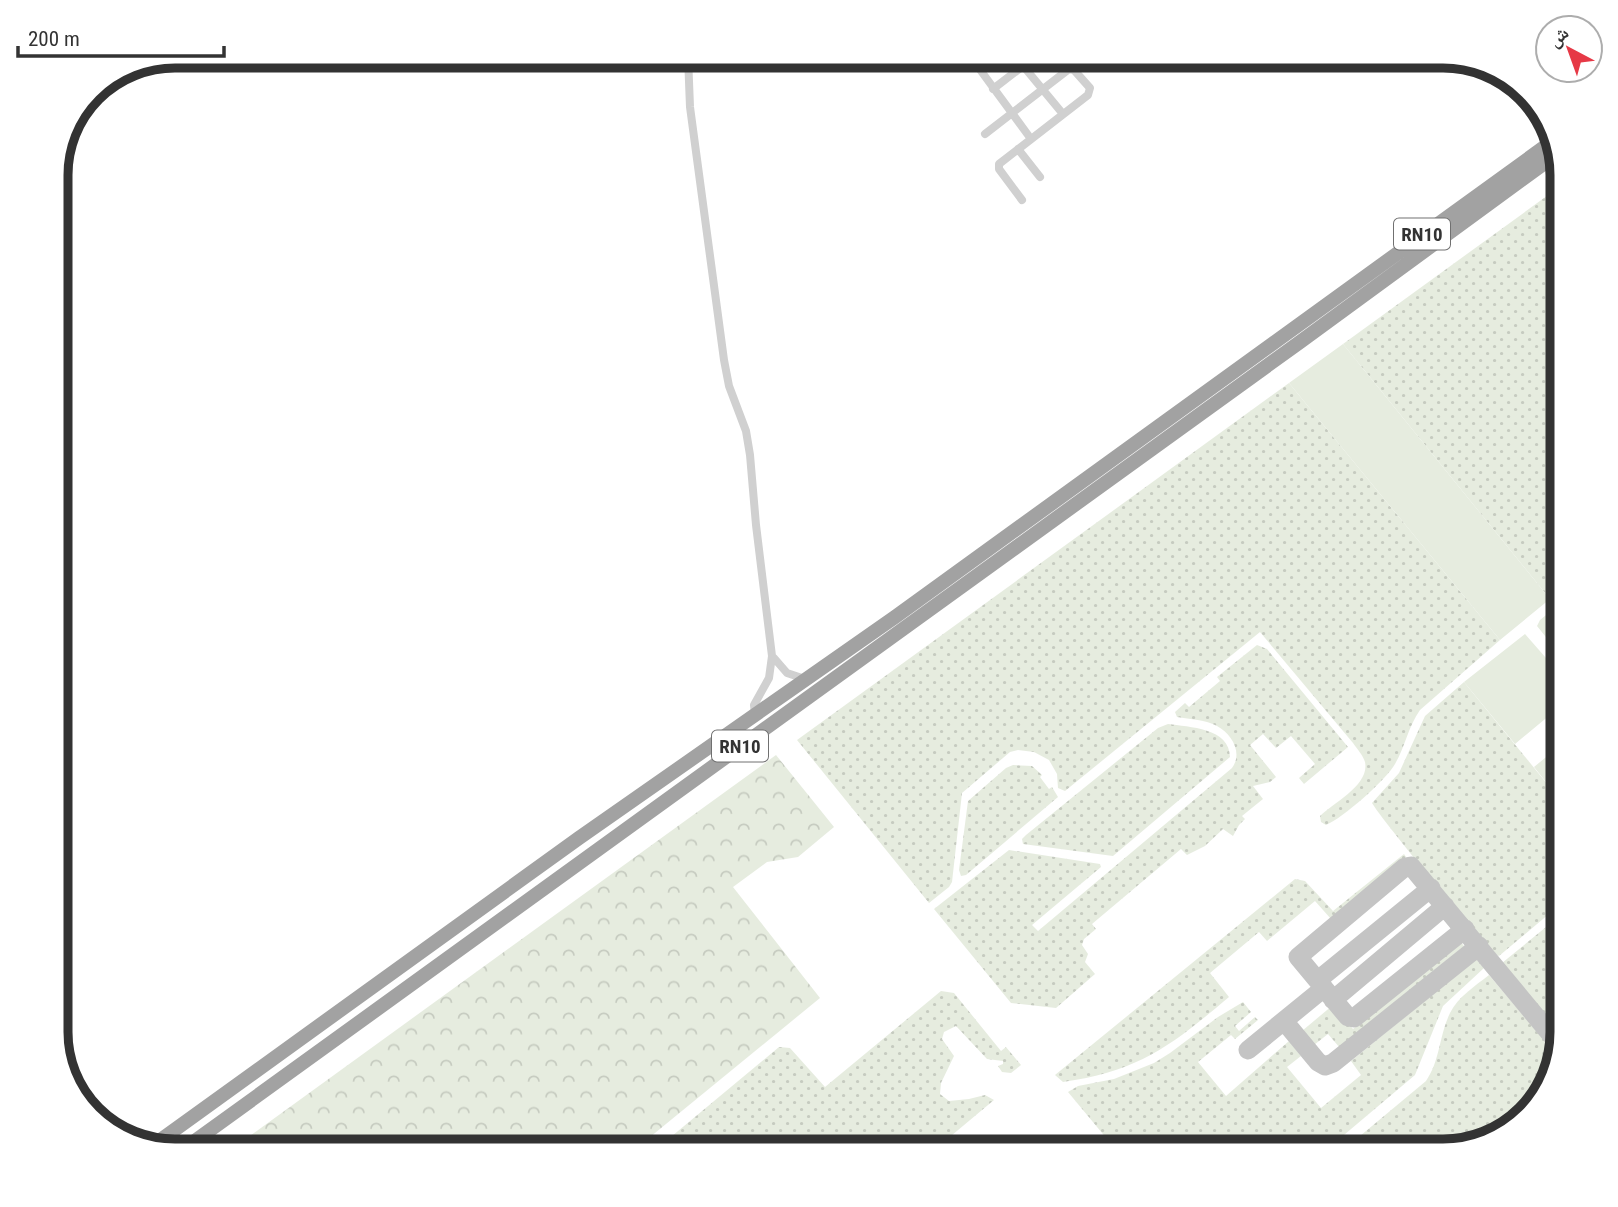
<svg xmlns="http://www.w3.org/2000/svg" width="1618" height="1207" viewBox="0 0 1618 1207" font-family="'Roboto Condensed','Noto Naskh Arabic',sans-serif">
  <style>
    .grass { fill: url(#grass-dots) }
    .forest { fill: url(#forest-crowns) }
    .green { fill: #e6ecdf }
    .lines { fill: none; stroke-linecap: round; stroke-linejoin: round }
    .taxiway { stroke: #c4c4c4; stroke-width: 19 }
    .minor { stroke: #d0d0d0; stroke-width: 8 }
    .trunk { stroke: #a2a2a2; stroke-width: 14 }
    .labels { text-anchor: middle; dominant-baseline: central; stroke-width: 7; stroke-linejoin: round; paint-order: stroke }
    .shield { fill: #fff; stroke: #707070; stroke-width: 2 }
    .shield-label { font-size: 19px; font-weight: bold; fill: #333 }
    .rim { fill: none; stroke: #333; stroke-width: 9 }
  </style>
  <defs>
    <pattern id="grass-dots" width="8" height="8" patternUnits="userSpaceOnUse" patternTransform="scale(1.75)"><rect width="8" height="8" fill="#e6ecdf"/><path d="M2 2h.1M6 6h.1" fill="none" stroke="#c6cbc0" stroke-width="1.8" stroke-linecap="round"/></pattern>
    <pattern id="forest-crowns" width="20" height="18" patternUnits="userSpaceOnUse" patternTransform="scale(1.75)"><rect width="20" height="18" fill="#e6ecdf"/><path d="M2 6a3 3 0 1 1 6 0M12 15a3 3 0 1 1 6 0" fill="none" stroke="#c6cbc0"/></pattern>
  </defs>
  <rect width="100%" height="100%" fill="#fff"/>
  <!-- grass -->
  <path class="grass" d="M1562,185V383L1555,389L1562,397V589L1550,599L1343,344Z
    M1289,383L1500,640L1420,710C1408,727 1405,747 1395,764C1386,780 1343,818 1326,825L1321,822L1320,816C1333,803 1370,785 1365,762C1363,755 1357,749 1353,743L1260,632L1065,791L1058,788L1057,774L1049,760L1034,752L1018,750L1010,752L962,793L952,882L949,887L929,903L797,740Z
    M1257,645L1267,649L1348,747L1304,784L1299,778L1315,764L1291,736L1276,748L1263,734L1250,745L1276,777L1270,782L1253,786L1263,799L1242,816L1245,819L1239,825L1233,836L1223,829L1205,846L1187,855L1181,849L1092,924L1096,929L1084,939L1082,945L1088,954L1085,962L1095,974L1056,1008L1011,1003L934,909L1009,850L1100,864L1101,867L1032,925L1038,931L1232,768C1243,753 1232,734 1217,726C1206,720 1190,719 1177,717L1175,712L1185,703L1189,707L1220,681L1217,677Z
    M1464,682L1562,802V903L1499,956C1490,952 1381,819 1372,803L1399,773L1425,716Z
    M1168,724C1189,727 1230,728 1230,757L1113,856L1023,844L1022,839L1026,835L1158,728Z
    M1013,765L1032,766L1042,775L1040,777L1049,789L1052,787L1058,797L966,875L961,876L959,870L968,801L1006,768Z
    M1404,854L1406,857L1331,919L1315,901L1267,941L1259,932L1210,973L1229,997C1172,1045 1140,1071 1063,1082L1055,1075L1295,879L1305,881L1333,911Z
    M1562,914V1032L1561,1035L1502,963Z
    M1460,941L1464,946L1340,1048L1328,1034L1314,1045L1302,1031L1333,1005L1353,1029Z
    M1476,959L1484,968L1443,1006L1415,1075L1325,1151H1117L1068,1092L1078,1086L1114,1079L1154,1063L1170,1053L1218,1017L1243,1002L1251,1012L1235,1026L1239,1031L1255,1017L1258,1020L1235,1039L1231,1035L1198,1062L1226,1096L1289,1041L1301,1056L1287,1067L1321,1108L1361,1075L1351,1061Z
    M1489,975L1555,1053L1540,1096L1485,1141L1443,1151H1342L1426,1081C1440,1061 1439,1036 1450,1013C1458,997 1475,986 1489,975Z
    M941,991L954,993L1001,1051L1006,1047L1021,1065L1011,1073L1002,1072L998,1066L1003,1064V1061L987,1059L956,1026L944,1032L942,1039L954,1056L941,1083L940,1094L949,1101L969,1099L985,1095L994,1100L933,1151H654L779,1047L790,1048L825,1087Z"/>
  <!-- forest -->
  <path class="forest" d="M776,755L834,827L798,857L767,862L733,887L820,998L633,1151H229Z"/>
  <!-- green -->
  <path class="green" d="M1343,344L1550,599L1500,640L1289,383Z
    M1556,607L1562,613V657L1537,626L1540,620Z
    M1525,634L1560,674L1562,705L1515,744L1464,682Z
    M1562,744V802L1534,767Z"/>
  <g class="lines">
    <!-- taxiway -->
    <path class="taxiway" d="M1465,929L1354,1018L1348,1017L1298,957L1405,867L1411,866L1558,1043
      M1318,980L1431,888
      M1333,1000L1445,906
      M1284,1021L1318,1062L1325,1066L1333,1063L1479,946
      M1248,1050L1324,988"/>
    <!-- minor -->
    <path class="minor" d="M688,56L690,107L724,360L729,386L746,431L750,455L756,525L772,656L769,678L754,705L755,715
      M970,56L1031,139
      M1015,56L1063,114
      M1072,69L1087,56
      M993,89L1023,66
      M985,134L1069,69L1074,70L1090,88L1088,95L999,164V169L1022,200
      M1018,149L1040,177
      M774,658L787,673L805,679"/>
    <!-- trunk -->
    <path class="trunk" d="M155,1144L579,838L895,617L1554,140
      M181,1151L1300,342L1557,154"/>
  </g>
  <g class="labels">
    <!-- shield labels -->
    <g class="shield">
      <rect x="1394" y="218.5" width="56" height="31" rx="5"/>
      <rect x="712" y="730.5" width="56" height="31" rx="5"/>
    </g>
    <g class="shield-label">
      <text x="1422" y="234">RN10</text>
      <text x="740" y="746">RN10</text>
    </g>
  </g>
  <!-- crop -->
  <path d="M0 0H1618V1207H0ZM175 68H1443A107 107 0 0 1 1550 175V1032A107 107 0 0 1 1443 1139H175A107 107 0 0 1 68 1032V175A107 107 0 0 1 175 68Z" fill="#fff" fill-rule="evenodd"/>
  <path class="rim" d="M175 68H1443A107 107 0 0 1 1550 175V1032A107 107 0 0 1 1443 1139H175A107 107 0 0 1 68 1032V175A107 107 0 0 1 175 68Z"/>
  <!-- north arrow -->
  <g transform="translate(1569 49) rotate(319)"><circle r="33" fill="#ffffff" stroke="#adadad" stroke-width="2"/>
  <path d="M0-5L12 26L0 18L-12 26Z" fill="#e63946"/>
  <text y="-10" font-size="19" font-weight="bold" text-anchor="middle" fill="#333333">ش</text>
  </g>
  <!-- scale -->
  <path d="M18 46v10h206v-10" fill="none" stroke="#333333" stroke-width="3.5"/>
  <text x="28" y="46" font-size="21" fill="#333333" stroke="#ffffff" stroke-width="5" paint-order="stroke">200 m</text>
</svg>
